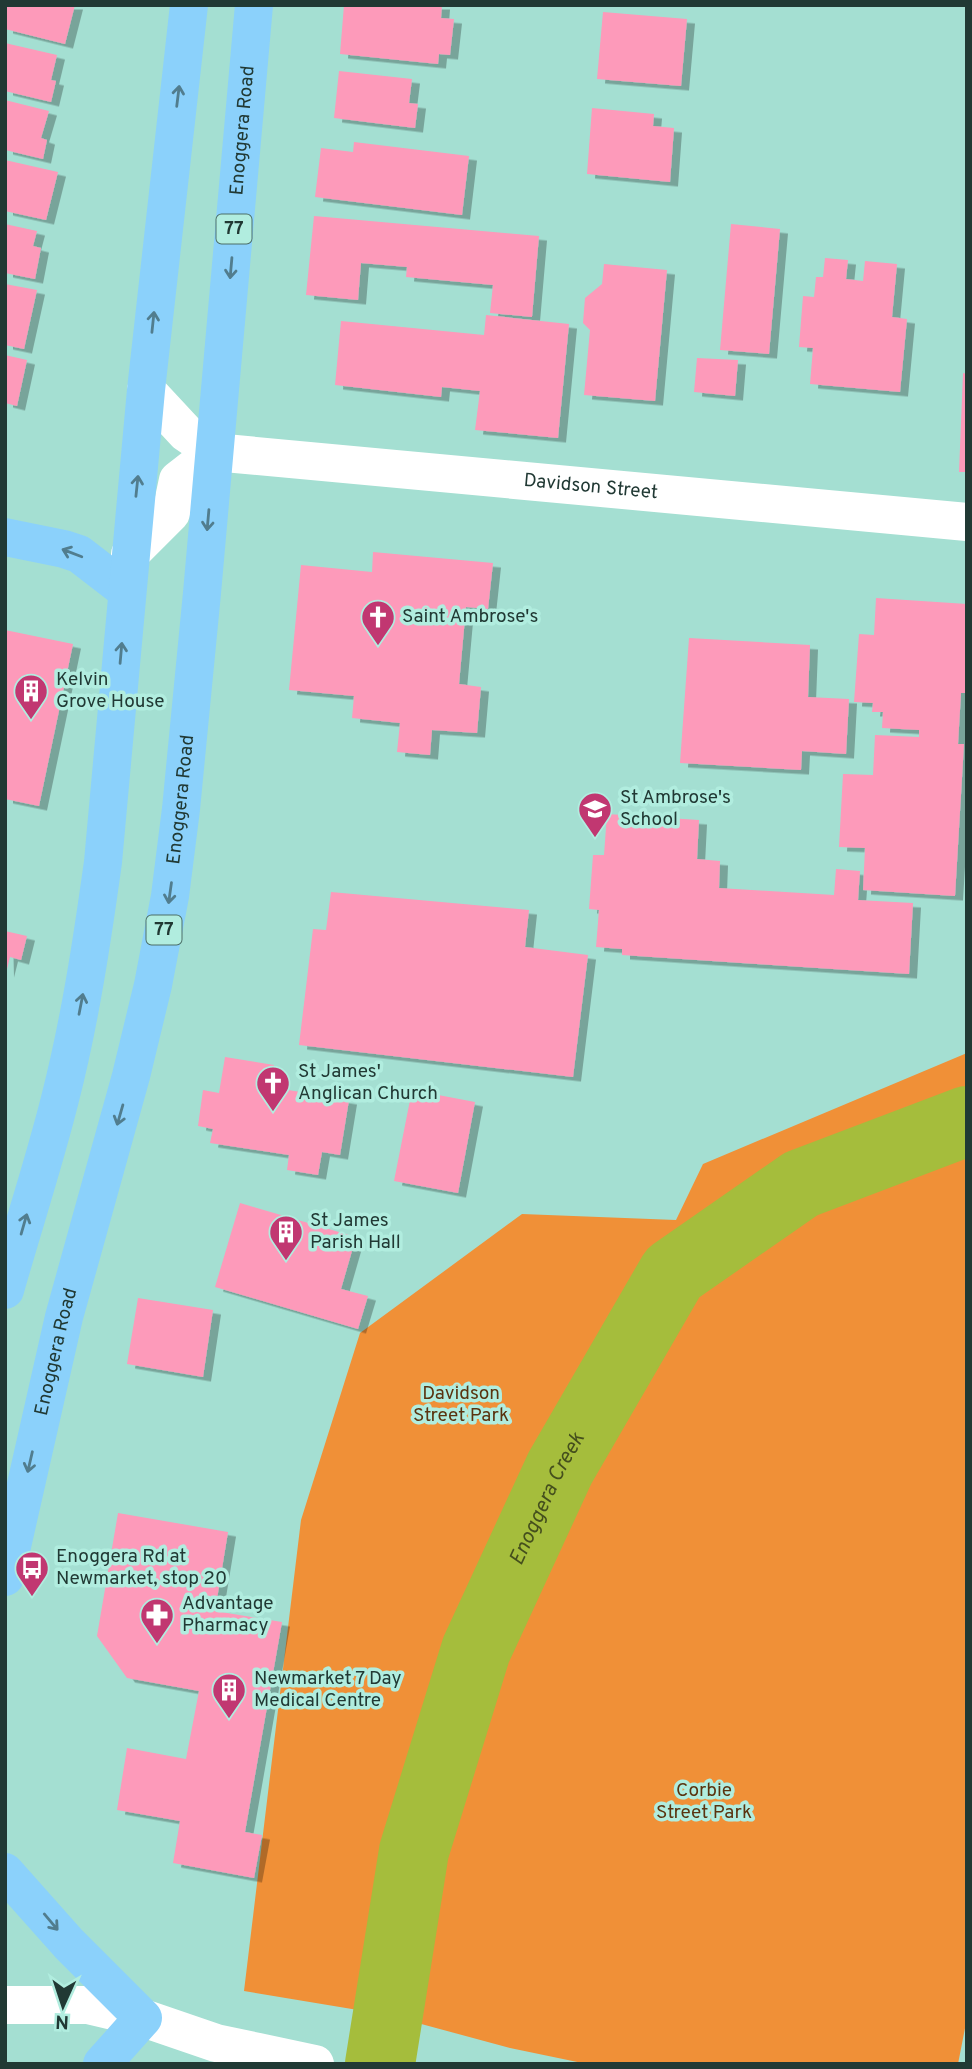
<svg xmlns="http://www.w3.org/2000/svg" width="972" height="2069" viewBox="0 0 972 2069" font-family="Overpass,sans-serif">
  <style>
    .green { fill: #f09037 }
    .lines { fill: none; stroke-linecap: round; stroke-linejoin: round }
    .river { stroke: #a5bd3c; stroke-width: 70 }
    .building { fill: #fd9aba; filter: url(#shadow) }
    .street { stroke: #fff; stroke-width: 38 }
    .secondary { stroke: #fff; stroke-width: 38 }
    .primary { stroke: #8bd1fb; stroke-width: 38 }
    .oneway { stroke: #517d8e }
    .labels { text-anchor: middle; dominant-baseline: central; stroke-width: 7; stroke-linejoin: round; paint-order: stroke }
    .shield { fill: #b1eddf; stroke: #4c6f67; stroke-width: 2 }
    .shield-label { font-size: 18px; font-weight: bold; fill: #213934 }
    .street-label { font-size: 19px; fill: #213934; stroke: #b1eddf }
    .poi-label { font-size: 19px; fill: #213934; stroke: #b1eddf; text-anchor: start }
    .park-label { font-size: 19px; fill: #5a330f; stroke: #b1eddf }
    .water-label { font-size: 21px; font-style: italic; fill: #454f1d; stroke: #b1eddf }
  </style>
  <defs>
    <filter id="shadow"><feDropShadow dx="8" dy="4.5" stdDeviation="0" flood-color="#0004"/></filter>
  </defs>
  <rect width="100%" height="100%" fill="#a4dfd2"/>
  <!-- green -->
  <path class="green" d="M967,1053V2018L958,2064H587L510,2048L388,2015L244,1991L301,1520L360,1333L522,1214L676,1220L703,1164Z"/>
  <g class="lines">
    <!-- river -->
    <path class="river" id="s1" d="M380,2064L414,1851L476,1650L560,1468L673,1273L801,1184L967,1121"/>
  </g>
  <!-- building -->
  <path class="building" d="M5,5H75L65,44L5,29Z
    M344,5H442L441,18L454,19L450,55L439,54L438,64L340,54Z
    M603,12L687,19L681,86L597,79Z
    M5,43L57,55L51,80L56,81L51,102L5,91Z
    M339,71L412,79L409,103L418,104L415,128L334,118Z
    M5,100L49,111L41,138L47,140L43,159L5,150Z
    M592,108L654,114L653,126L674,128L670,182L587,174Z
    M354,142L469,156L462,215L315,197L321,148L353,152Z
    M5,160L58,172L46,220L5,211Z
    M314,216L539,236L532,317L490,313L493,285L406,277L407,267L361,263L358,300L306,295Z
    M5,224L37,231L33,246L41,248L35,279L5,273Z
    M731,224L780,229L769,354L720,350Z
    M825,258L848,260L846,279L863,281L865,261L897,264L892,317L907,319L900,392L810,384L813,348L799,347L803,296L814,297L816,277H823Z
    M604,264L667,270L655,401L584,395L590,330L583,323L585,298L602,284Z
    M5,284L37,290L24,349L5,345Z
    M486,315L569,324L558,438L475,430L480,391L442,387L441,397L335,385L341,321L484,335Z
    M5,355L27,360L17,406L5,403Z
    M697,358L738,360L735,396L694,392Z
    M963,373L967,374V472H959Z
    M373,552L493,563L488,609L466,607L459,684L481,687L477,733L432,730L430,755L397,752L400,723L352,718L354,696L289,690L301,565L372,572Z
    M876,598L967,604V693H961L958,744H964L955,896L863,890L865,848L839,847L843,774L873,775L875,735L919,737V730L882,728L883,712H872L873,703L854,702L859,634L874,635Z
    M5,630L73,644L39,806L5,799Z
    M689,638L810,645L808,697L849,699L846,754L802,751L801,770L680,763Z
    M607,814L699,820L697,859L720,861L719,888L834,895L836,869L860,871L858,900L913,903L909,974L622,955V949L596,947L599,910L589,909L593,855H604Z
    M331,892L529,910L525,947L588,955L573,1077L299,1045L313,929L326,930Z
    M5,931L27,936L21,960L10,957L6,973Z
    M225,1057L274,1065L270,1087L349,1100L340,1155L322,1152L318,1175L287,1170L289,1155L210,1143L213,1129L198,1126L203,1090L219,1093Z
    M412,1090L475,1102L458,1193L394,1181Z
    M240,1203L356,1237L341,1289L368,1296L358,1329L215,1287Z
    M138,1298L213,1310L203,1377L127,1364Z
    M118,1513L228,1532L215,1611L282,1622L245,1832L262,1835L254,1878L173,1863L180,1821L117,1810L127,1748L186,1759L199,1691L127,1678L97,1636Z"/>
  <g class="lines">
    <!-- street -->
    <g class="street">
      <path id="s2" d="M146,390L186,433L214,452L967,522"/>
      <path d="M130,554L171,513L178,480L214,452"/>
    </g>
    <!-- secondary -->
    <path class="secondary" d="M5,2005H88L143,2018L216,2043L315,2064"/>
    <!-- primary -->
    <g class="primary">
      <path d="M5,537L64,549L79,554L127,591"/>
      <path d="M5,1290C23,1226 44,1163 60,1099C80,1021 92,941 103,862L146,390L189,5"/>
      <path id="s3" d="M5,1577L64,1317L131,1076L153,985L170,896L181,809L202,593L254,5"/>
      <path d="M5,1872L69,1944L143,2018L102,2064"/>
    </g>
  </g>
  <!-- one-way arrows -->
  <defs><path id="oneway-shaft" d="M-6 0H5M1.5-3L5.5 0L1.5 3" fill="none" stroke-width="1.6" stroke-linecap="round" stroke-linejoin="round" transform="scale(1.75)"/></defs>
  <g class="oneway">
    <use href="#oneway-shaft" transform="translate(178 96) rotate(-83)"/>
    <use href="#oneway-shaft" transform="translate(231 268) rotate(95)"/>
    <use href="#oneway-shaft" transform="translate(153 322) rotate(-84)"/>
    <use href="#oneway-shaft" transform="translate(137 486) rotate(-84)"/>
    <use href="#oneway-shaft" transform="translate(208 520) rotate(95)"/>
    <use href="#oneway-shaft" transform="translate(72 553) rotate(-159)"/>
    <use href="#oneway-shaft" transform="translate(121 653) rotate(-85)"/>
    <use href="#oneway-shaft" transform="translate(170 893) rotate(98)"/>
    <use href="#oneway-shaft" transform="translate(81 1004) rotate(-79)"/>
    <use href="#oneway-shaft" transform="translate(120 1115) rotate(106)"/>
    <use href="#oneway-shaft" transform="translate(24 1224) rotate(-74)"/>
    <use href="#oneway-shaft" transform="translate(30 1462) rotate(103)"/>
    <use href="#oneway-shaft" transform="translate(51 1922) rotate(50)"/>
  </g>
  <!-- icons -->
  <defs>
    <g id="church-pin" transform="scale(1.75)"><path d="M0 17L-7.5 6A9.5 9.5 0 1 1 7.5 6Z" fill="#c13771" stroke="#b1eddf"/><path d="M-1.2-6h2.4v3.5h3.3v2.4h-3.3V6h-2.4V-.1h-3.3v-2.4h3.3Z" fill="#fff"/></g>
    <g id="building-pin" transform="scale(1.75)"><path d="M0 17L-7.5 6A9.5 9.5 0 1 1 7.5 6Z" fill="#c13771" stroke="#b1eddf"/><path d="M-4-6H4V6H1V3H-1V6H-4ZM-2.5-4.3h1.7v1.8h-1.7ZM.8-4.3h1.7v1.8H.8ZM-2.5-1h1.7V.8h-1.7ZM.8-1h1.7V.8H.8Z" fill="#fff"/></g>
    <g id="school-pin" transform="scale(1.75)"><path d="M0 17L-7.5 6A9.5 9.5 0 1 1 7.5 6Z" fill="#c13771" stroke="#b1eddf"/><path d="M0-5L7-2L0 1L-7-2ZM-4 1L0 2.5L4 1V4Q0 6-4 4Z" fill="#fff"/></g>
    <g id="bus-pin" transform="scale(1.75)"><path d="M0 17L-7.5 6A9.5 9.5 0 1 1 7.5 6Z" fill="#c13771" stroke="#b1eddf"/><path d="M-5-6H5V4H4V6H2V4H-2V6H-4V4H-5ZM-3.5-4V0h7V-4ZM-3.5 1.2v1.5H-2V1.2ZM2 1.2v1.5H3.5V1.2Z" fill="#fff"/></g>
    <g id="pharmacy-pin" transform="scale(1.75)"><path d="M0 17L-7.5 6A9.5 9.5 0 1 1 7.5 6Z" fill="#c13771" stroke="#b1eddf"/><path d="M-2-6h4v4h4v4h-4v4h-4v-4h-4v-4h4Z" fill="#fff"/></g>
  </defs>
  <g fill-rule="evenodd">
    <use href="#church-pin" x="378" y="617"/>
    <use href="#building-pin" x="31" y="691"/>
    <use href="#school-pin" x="595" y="809"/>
    <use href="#church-pin" x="273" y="1083"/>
    <use href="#building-pin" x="286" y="1232"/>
    <use href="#bus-pin" x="32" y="1568"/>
    <use href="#pharmacy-pin" x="157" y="1615"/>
    <use href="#building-pin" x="229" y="1690"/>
  </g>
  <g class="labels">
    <!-- shield labels -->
    <g class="shield">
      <rect x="216.5" y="214.5" width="35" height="29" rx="5"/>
      <rect x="146.5" y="915.5" width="35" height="29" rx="5"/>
    </g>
    <g class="shield-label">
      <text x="234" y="229">77</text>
      <text x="164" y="930">77</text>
    </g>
    <!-- street labels -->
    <g class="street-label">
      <text stroke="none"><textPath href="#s3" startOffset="1470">Enoggera Road</textPath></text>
      <text stroke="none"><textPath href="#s2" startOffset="471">Davidson Street</textPath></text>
      <text stroke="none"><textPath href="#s3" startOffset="798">Enoggera Road</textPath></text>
      <text stroke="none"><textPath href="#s3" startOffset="231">Enoggera Road</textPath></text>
    </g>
    <!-- poi labels -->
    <g class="poi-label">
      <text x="402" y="617">Saint Ambrose's</text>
      <text x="56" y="680">Kelvin<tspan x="56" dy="22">Grove House</tspan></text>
      <text x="620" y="798">St Ambrose's<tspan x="620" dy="22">School</tspan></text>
      <text x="298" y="1072">St James'<tspan x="298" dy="22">Anglican Church</tspan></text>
      <text x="310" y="1221">St James<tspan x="310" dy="22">Parish Hall</tspan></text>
      <text x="56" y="1557">Enoggera Rd at<tspan x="56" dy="22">Newmarket, stop 20</tspan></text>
      <text x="182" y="1604">Advantage<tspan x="182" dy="22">Pharmacy</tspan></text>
      <text x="254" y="1679">Newmarket 7 Day<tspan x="254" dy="22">Medical Centre</tspan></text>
    </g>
    <!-- park labels -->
    <g class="park-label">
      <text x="461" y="1394">Davidson<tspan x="461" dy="22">Street Park</tspan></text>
      <text x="704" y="1791">Corbie<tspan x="704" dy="22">Street Park</tspan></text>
    </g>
    <!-- water labels -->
    <g class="water-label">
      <text stroke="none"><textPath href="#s1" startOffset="593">Enoggera Creek</textPath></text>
    </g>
  </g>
  <!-- border -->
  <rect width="972" height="2069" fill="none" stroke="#213934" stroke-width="14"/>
  <!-- north arrow -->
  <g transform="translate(63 2006) rotate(183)" stroke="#b1eddf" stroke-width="5" paint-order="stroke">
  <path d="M0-5L12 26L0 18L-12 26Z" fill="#213934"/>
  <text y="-10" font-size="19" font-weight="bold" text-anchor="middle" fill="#213934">N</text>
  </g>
</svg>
